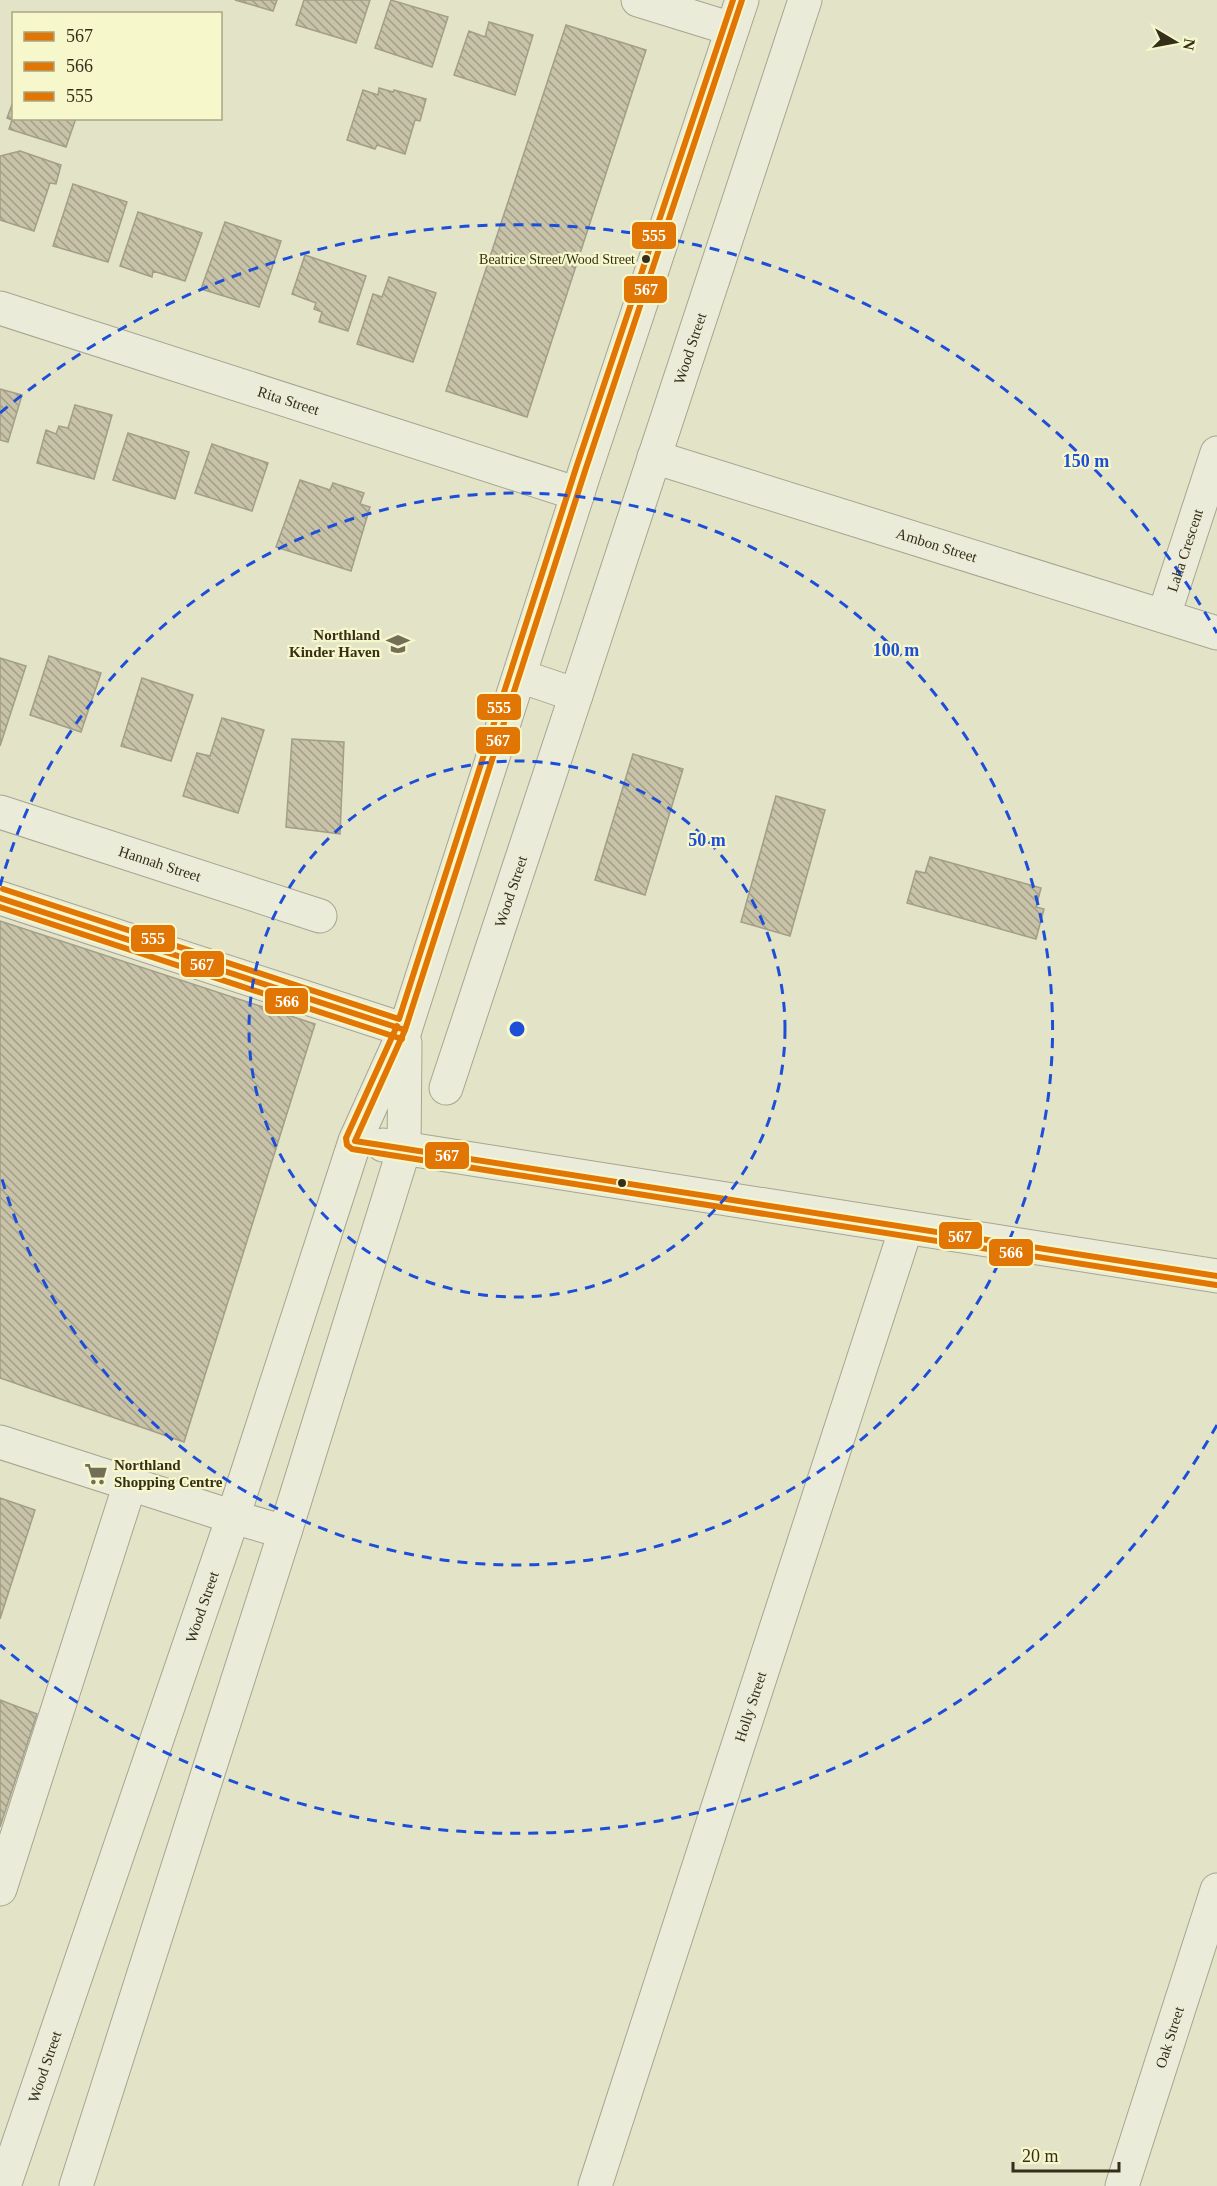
<svg xmlns="http://www.w3.org/2000/svg" width="1217" height="2186" viewBox="0 0 1217 2186" font-family="Georgia,serif">
  <style>
    .building { fill: url(#building-back-hatch); stroke: #a39e87; stroke-width: 1.5 }
    .lines { fill: none; stroke-linecap: round; stroke-linejoin: round }
    .minor-casing { stroke: #a7a591; stroke-width: 35 }
    .minor { stroke: #ebebd9; stroke-width: 33 }
    .bus-1-casing { stroke: #f6f7cb; stroke-width: 10 }
    .bus-2-casing { stroke: #f6f7cb; stroke-width: 10 }
    .bus-3-casing { stroke: #f6f7cb; stroke-width: 10 }
    .bus-1 { stroke: #e17604; stroke-width: 6 }
    .bus-2 { stroke: #e17604; stroke-width: 6 }
    .bus-3 { stroke: #e17604; stroke-width: 6 }
    .ring { fill: none; stroke: #1d4ed8; stroke-width: 3; stroke-dasharray: 10 8 }
    .bus-dot { fill: #352f1a; stroke: #f6f7cb; stroke-width: 2 }
    .labels { text-anchor: middle; dominant-baseline: central; stroke-width: 4.5; stroke-linejoin: round; paint-order: stroke }
    .bus-label { font-size: 14px; fill: #352f1a; stroke: #f6f7cb; text-anchor: end }
    .street-label { font-size: 15px; fill: #352f1a; stroke: #f6f7cb }
    .poi-label { font-size: 15px; font-weight: bold; fill: #352f1a; stroke: #f6f7cb; text-anchor: end }
    .centre { fill: #1d4ed8; stroke: #f6f7cb; stroke-width: 3 }
    .ring-label { font-size: 18px; text-anchor: middle; font-weight: bold; fill: #1d4ed8; stroke: #f6f7cb; stroke-width: 4.5; stroke-linejoin: round; paint-order: stroke }
    .line-badge { stroke: #f6f7cb; stroke-width: 2 }
    .badge-label { font-size: 16px; text-anchor: middle; font-weight: bold; fill: #fff }
  </style>
  <defs>
    <pattern id="building-back-hatch" width="6" height="6" patternUnits="userSpaceOnUse" patternTransform="scale(1.5)"><rect width="6" height="6" fill="#c7c2a8"/><path d="M-1 5l2 2M0 0l6 6M5-1l2 2" fill="none" stroke="#a29e88"/></pattern>
  </defs>
  <rect width="100%" height="100%" fill="#e3e3c7"/>
  <!-- building -->
  <path class="building" d="M235,0H277L273,11Z
    M304,0H370L356,43L296,25Z
    M391,0L448,17L432,67L375,48Z
    M489,22L533,35L515,95L454,75L469,31L485,37Z
    M566,25L646,50L527,417L446,391Z
    M379,88L393,92L394,90L426,99L420,121L415,120L405,154L377,145L375,149L347,140L363,90L378,95Z
    M14,99V118H76L66,147L9,129L12,120L7,118Z
    M20,151L61,165L56,184L50,183L34,231L0,220V156Z
    M73,184L127,202L108,262L53,246Z
    M138,212L202,233L185,281L153,271L152,277L120,266Z
    M225,222L281,241L259,307L201,289Z
    M305,255L366,276L348,331L319,322L322,312L314,309L316,303L292,294Z
    M389,277L436,293L413,362L357,344L373,294L382,297Z
    M0,389L22,395L8,442L0,440Z
    M75,405L112,415L94,479L37,463L46,430L56,434L59,426L68,428Z
    M128,433L189,452L175,499L113,480Z
    M212,444L268,463L252,511L195,493Z
    M300,480L330,490L333,483L364,493L360,504L370,507L351,571L276,547Z
    M49,656L101,673L81,732L30,715Z
    M0,658L26,666L0,746Z
    M142,678L193,695L171,761L121,746Z
    M222,718L264,730L238,813L183,796L197,753L210,756Z
    M292,739L344,742L340,834L286,827Z
    M633,754L683,769L645,895L595,880Z
    M776,796L825,810L790,936L741,922Z
    M930,857L1041,888L1036,907L1044,909L1036,939L907,903L916,871L925,873Z
    M0,921L315,1024L184,1442L0,1378Z
    M0,1498L35,1510L0,1619Z
    M0,1700L37,1714L0,1827Z"/>
  <g class="lines">
    <!-- minor casing -->
    <g class="minor-casing">
      <g id="minor">
        <path d="M638,0L732,29"/>
        <path id="s1" d="M0,308L578,494"/>
        <path id="s2" d="M654,457L1217,633"/>
        <path id="s3" d="M1164,615L1217,453"/>
        <path id="s4" d="M520,676L576,695L805,0"/>
        <path id="s5" d="M0,812L320,916"/>
        <path d="M0,898L405,1030"/>
        <path id="s6" d="M446,1088L576,695"/>
        <path d="M383,1145L1217,1276"/>
        <path d="M0,1442L233,1517L285,1532"/>
        <path d="M0,1889L130,1484"/>
        <path id="s7" d="M4,2186L233,1517L355,1141L405,1030L585,471L742,0"/>
        <path d="M76,2186L285,1532L404,1149L405,1043"/>
        <path id="s8" d="M595,2186L906,1228"/>
        <path id="s9" d="M1122,2186L1217,1890"/>
      </g>
    </g>
    <!-- minor -->
    <use href="#minor" class="minor"/>
    <!-- bus-1 casing -->
    <g class="bus-1-casing">
      <path id="bus-1" d="M742,0L585,471L405,1030L355,1141L1217,1276
        M0,898L405,1030"/>
    </g>
    <!-- bus-2 casing -->
    <g class="bus-2-casing">
      <path id="bus-2" d="M0,907L402,1039
        M397,1026L346,1138L347,1145L352,1149L1216,1285"/>
    </g>
    <!-- bus-3 casing -->
    <g class="bus-3-casing">
      <path id="bus-3" d="M3,889L399,1019L576,468L733,0"/>
    </g>
    <!-- bus-1 -->
    <use href="#bus-1" class="bus-1"/>
    <!-- bus-2 -->
    <use href="#bus-2" class="bus-2"/>
    <!-- bus-3 -->
    <use href="#bus-3" class="bus-3"/>
  </g>
  <!-- distance rings -->
  <g class="ring">
    <circle cx="517" cy="1029" r="268"/>
    <path d="M0 886A536 536 0 1 1 0 1172"/>
    <path d="M1217 1425A804 804 0 0 1 0 1645M0 413A804 804 0 0 1 1217 633"/>
  </g>
  <!-- icons -->
  <defs>
    <g id="school-bare" transform="scale(1.8)"><path d="M0-5L7-2L0 1L-7-2ZM-4 1L0 2.5L4 1V4Q0 6-4 4Z" fill="#726e57" stroke="#f6f7cb" stroke-width="2.5" paint-order="stroke"/></g>
    <g id="supermarket-bare" transform="scale(1.8)"><path d="M-6-5.5h2.5l.6 2H6L4.5 2H-2.5L-4.4-4H-6ZM-1.5 3.2a1.3 1.3 0 1 0 .1 0ZM3 3.2a1.3 1.3 0 1 0 .1 0Z" fill="#726e57" stroke="#f6f7cb" stroke-width="2.5" paint-order="stroke"/></g>
  </defs>
  <g fill-rule="evenodd">
    <use href="#school-bare" x="398" y="644"/>
    <use href="#supermarket-bare" x="96" y="1474"/>
  </g>
  <!-- markers -->
  <g class="bus-dot">
    <circle cx="646" cy="259" r="5"/>
    <circle cx="622" cy="1183" r="5"/>
  </g>
  <g class="labels">
    <!-- bus labels -->
    <g class="bus-label">
      <text x="635" y="259">Beatrice Street/Wood Street</text>
    </g>
    <!-- street labels -->
    <g class="street-label">
      <text stroke="none"><textPath href="#s4" startOffset="424">Wood Street</textPath></text>
      <text stroke="none"><textPath href="#s1" startOffset="303">Rita Street</textPath></text>
      <text stroke="none"><textPath href="#s2" startOffset="296">Ambon Street</textPath></text>
      <text stroke="none"><textPath href="#s3" startOffset="68">Laha Crescent</textPath></text>
      <text stroke="none"><textPath href="#s5" startOffset="168">Hannah Street</textPath></text>
      <text stroke="none"><textPath href="#s6" startOffset="207">Wood Street</textPath></text>
      <text stroke="none"><textPath href="#s7" startOffset="612">Wood Street</textPath></text>
      <text stroke="none"><textPath href="#s8" startOffset="504">Holly Street</textPath></text>
      <text stroke="none"><textPath href="#s9" startOffset="156">Oak Street</textPath></text>
      <text stroke="none"><textPath href="#s7" startOffset="126">Wood Street</textPath></text>
    </g>
    <!-- poi labels -->
    <g class="poi-label">
      <text x="380" y="635">Northland<tspan x="380" dy="17">Kinder Haven</tspan></text>
      <text x="114" y="1465" text-anchor="start">Northland<tspan x="114" dy="17">Shopping Centre</tspan></text>
    </g>
  </g>
  <circle cx="517" cy="1029" r="9" class="centre"/>
  <g class="ring-label">
    <text x="1086" y="467">150 m</text>
    <text x="896" y="656">100 m</text>
    <text x="707" y="846">50 m</text>
  </g>
  <g class="line-badge">
    <rect x="631" y="221" width="46" height="29" rx="6" fill="#e17604"/>
    <rect x="623" y="275" width="45" height="29" rx="6" fill="#e17604"/>
    <rect x="476" y="693" width="46" height="28" rx="6" fill="#e17604"/>
    <rect x="475" y="726" width="46" height="29" rx="6" fill="#e17604"/>
    <rect x="130" y="924" width="46" height="29" rx="6" fill="#e17604"/>
    <rect x="180" y="950" width="45" height="28" rx="6" fill="#e17604"/>
    <rect x="264" y="987" width="45" height="28" rx="6" fill="#e17604"/>
    <rect x="424" y="1141" width="46" height="29" rx="6" fill="#e17604"/>
    <rect x="938" y="1221" width="45" height="29" rx="6" fill="#e17604"/>
    <rect x="988" y="1238" width="46" height="29" rx="6" fill="#e17604"/>
  </g>
  <g class="badge-label">
    <text x="654" y="241">555</text>
    <text x="646" y="295">567</text>
    <text x="499" y="713">555</text>
    <text x="498" y="746">567</text>
    <text x="153" y="944">555</text>
    <text x="202" y="970">567</text>
    <text x="287" y="1007">566</text>
    <text x="447" y="1161">567</text>
    <text x="960" y="1242">567</text>
    <text x="1011" y="1258">566</text>
  </g>
  <!-- legend -->
  <rect x="12" y="12" width="210" height="108" fill="#f6f7cb" stroke="#a9a784" stroke-width="1.5"/>
  <rect x="24" y="32" width="30" height="9" fill="#e17604" stroke="#a9a784" stroke-width="1.5"/>
  <text x="66" y="42" font-size="18" fill="#352f1a">567</text>
  <rect x="24" y="62" width="30" height="9" fill="#e17604" stroke="#a9a784" stroke-width="1.5"/>
  <text x="66" y="72" font-size="18" fill="#352f1a">566</text>
  <rect x="24" y="92" width="30" height="9" fill="#e17604" stroke="#a9a784" stroke-width="1.5"/>
  <text x="66" y="102" font-size="18" fill="#352f1a">555</text>
  <!-- north arrow -->
  <g transform="translate(1175 42) rotate(100)" stroke="#f6f7cb" stroke-width="4.5" paint-order="stroke">
  <path d="M0-4.5L10 22L0 15L-10 22Z" fill="#352f1a"/>
  <text y="-9" font-size="16" font-weight="bold" text-anchor="middle" fill="#352f1a">N</text>
  </g>
  <!-- scale -->
  <path d="M1013 2162v9h106v-9" fill="none" stroke="#352f1a" stroke-width="3"/>
  <text x="1022" y="2162" font-size="18" fill="#352f1a" stroke="#f6f7cb" stroke-width="4.5" paint-order="stroke">20 m</text>
</svg>
